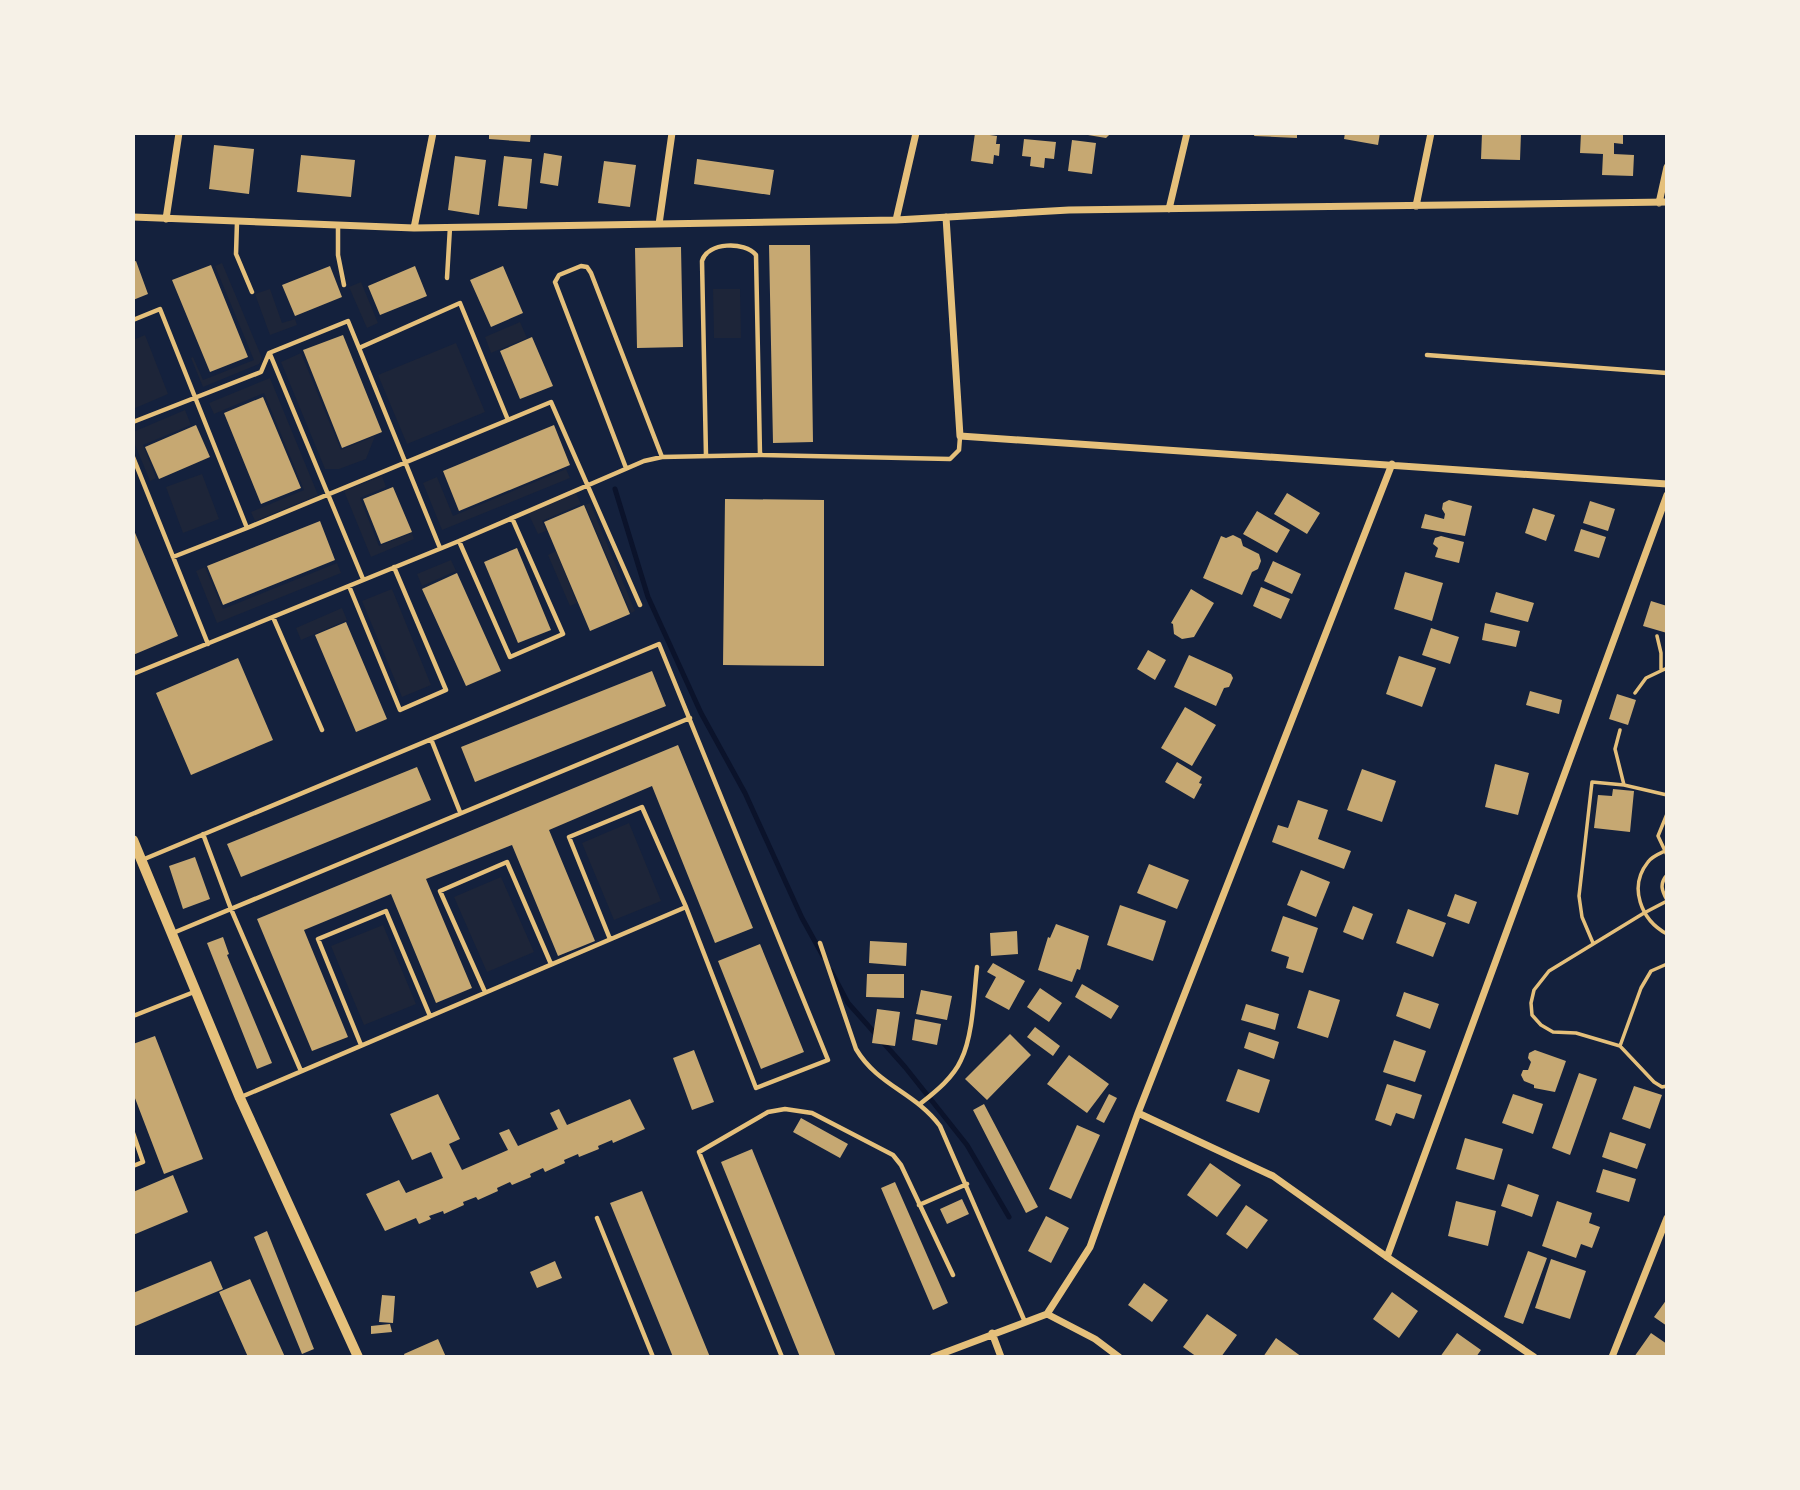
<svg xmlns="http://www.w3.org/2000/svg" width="1800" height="1490" viewBox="0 0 1800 1490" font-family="Georgia,serif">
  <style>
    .green { fill: #1d2539 }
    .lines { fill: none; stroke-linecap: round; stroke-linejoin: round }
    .stream { stroke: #0b132b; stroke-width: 5 }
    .building { fill: #c6a872 }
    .path { stroke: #e5c07b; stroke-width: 3.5 }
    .service { stroke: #e5c07b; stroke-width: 4.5 }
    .minor { stroke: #e5c07b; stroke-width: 7 }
    .tertiary { stroke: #e5c07b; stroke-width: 10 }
  </style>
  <rect width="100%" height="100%" fill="#14213d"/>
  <!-- green -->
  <path class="green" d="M222,263L262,358L259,364L203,387L191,358L193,357L203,380L254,360L215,266Z
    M361,282L378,323L367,328L349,287Z
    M270,289L282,323L295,319L297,325L270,335L255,294Z
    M713,289H740L741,338H714Z
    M520,322L527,338L491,353L485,337Z
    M145,335L168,394L133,409V340Z
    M456,343L485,412L407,444L378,375Z
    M301,353L341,450L375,436L366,459L339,469H325L281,362Z
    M270,378L318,495L255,521L251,512L304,490L264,393L214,414L209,403Z
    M185,410L191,425L143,445L156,478L150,481L133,440V432Z
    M566,469L570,478L442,530L423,483L437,477L453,516Z
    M202,474L219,519L183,533L166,487Z
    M382,476L386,487L360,498L379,546L412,533L414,539L371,557L344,491Z
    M576,493L581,504L542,521L546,531L538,534L528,513Z
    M590,503L635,611L631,613L585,505Z
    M556,551L577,603L570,606L548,555Z
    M451,560L456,571L422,586L417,574Z
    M337,563L341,573L217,623L196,571L205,567L223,609Z
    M392,589L431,685L402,697L362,601Z
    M342,608L347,620L301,640L296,628Z
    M629,823L661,901L614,920L582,843Z
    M501,877L534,952L487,972L454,897Z
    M383,925L416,1004L364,1025L331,946Z"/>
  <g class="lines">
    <!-- stream -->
    <path class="stream" d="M615,489L648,597L701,713L745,793L802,918L823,956
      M831,971L848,1003L905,1067L967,1145L1009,1217"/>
  </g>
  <!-- building -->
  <path class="building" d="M489,133H531L530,142L489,139Z
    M975,133L997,136L996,144H1000L999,156L994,155L993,164L971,161Z
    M1076,133H1111L1106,138Z
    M1255,133H1297V138L1254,136Z
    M1345,133H1380L1378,145L1344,139Z
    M1482,133H1521L1520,160L1481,159Z
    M1581,133H1623V144L1614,143V154L1634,155L1633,176L1602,175L1603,154L1580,153Z
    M1024,139L1056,142L1054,159L1045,158L1044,168L1030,166L1031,157L1022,156Z
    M1072,140L1096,143L1092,174L1068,171Z
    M214,145L254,149L249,194L209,189Z
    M544,153L562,156L558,186L540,183Z
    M301,155L355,160L351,197L297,192Z
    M455,156L486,160L479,215L448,210Z
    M504,156L532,159L527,209L498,206Z
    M697,159L774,170L770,195L694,184Z
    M604,161L636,165L630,207L598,203Z
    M769,245H810L813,442L773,443Z
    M681,247L683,347L637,348L635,248Z
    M136,261L148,294L133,300V262Z
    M211,265L248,357L210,372L172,280Z
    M330,266L342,297L295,316L282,285Z
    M415,266L427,296L380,315L368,286Z
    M503,266L523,313L491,327L470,280Z
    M343,335L382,432L342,448L303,350Z
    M532,337L553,386L520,399L500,351Z
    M263,397L301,488L261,504L224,413Z
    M196,425L210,457L159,479L145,447Z
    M554,425L570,465L459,511L443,471Z
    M393,487L412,532L381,544L363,499Z
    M1287,493L1320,513L1307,534L1274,514Z
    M725,499L824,500V666L723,665Z
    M1449,500L1472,506L1465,536L1421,528L1425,514L1444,519L1445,514L1442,509L1443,503Z
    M1590,501L1615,509L1608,531L1583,523Z
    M584,505L630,614L590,631L544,522Z
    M1533,508L1555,515L1546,541L1525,533Z
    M1257,511L1290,530L1277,553L1243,534Z
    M320,521L335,560L223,605L207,566Z
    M133,528L178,636L133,655Z
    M1581,529L1606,537L1599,558L1574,551Z
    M1233,535L1241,539L1243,546L1259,554L1261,561L1258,569L1252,572L1242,595L1203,578L1221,536L1226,538Z
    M1441,536L1464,542L1459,563L1435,557L1438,548L1433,544L1435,538Z
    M517,548L551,630L518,643L484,562Z
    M1273,561L1301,574L1292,594L1264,581Z
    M1405,572L1443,583L1432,621L1394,609Z
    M457,573L501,671L466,686L422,589Z
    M1261,587L1290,599L1281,619L1253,606Z
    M1191,589L1214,603L1194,637L1182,639L1174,634L1173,624L1171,623Z
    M1496,592L1534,603L1528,622L1490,612Z
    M1651,601L1667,606V633L1643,626Z
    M346,622L387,719L356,732L315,635Z
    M1485,623L1520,631L1516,647L1482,640Z
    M1431,628L1459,637L1450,664L1422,655Z
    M1148,650L1166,660L1155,680L1137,669Z
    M1189,655L1231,674L1233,678L1229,687L1224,688L1216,706L1174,687Z
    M1399,656L1436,668L1422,707L1386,694Z
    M238,658L273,740L191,775L156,693Z
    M652,671L666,706L475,782L461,747Z
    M1530,691L1562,700L1559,714L1526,705Z
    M1617,694L1636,700L1628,725L1609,719Z
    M1185,707L1216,725L1192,766L1161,748Z
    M678,745L753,928L715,943L652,786L549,830L595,941L558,956L512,845L426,879L472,988L436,1003L391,894L304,930L348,1037L312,1051L257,919Z
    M1177,762L1202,777L1199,783L1202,784L1194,799L1165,782Z
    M1495,764L1529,773L1518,815L1485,807Z
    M417,767L431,800L241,877L227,844Z
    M1362,769L1396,781L1382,822L1347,810Z
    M1613,789L1634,791L1630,832L1594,828L1598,795L1612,796Z
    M1298,800L1328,810L1318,839L1351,851L1344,869L1272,842L1278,825L1288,828Z
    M195,857L210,899L183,909L169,866Z
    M1149,864L1189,880L1177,909L1137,893Z
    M1301,870L1330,882L1316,917L1287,905Z
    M1455,894L1477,902L1469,924L1447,916Z
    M1120,905L1166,921L1153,961L1107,945Z
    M1353,906L1373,914L1363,940L1343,932Z
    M1408,909L1446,923L1433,957L1396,943Z
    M1283,916L1318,928L1303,973L1286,968L1289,957L1271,951Z
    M1056,924L1089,936L1080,970L1077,969L1072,982L1038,970L1048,937L1050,938Z
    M1017,931L1018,954L991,956L990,933Z
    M223,937L229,954L227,955L272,1063L257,1069L207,943Z
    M870,941L907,943L906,966L869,963Z
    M760,944L804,1052L761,1069L718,961Z
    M993,963L1025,981L1009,1010L985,997L996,977L987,972Z
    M867,974H904V998L866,997Z
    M1082,984L1119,1006L1111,1019L1075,997Z
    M1040,988L1062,1003L1049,1022L1027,1007Z
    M921,990L952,996L947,1020L916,1014Z
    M1309,990L1340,1000L1328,1038L1297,1028Z
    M1404,992L1439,1004L1430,1029L1396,1016Z
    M1246,1004L1279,1014L1275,1030L1241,1020Z
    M877,1009L900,1012L895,1046L872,1043Z
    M915,1019L941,1024L937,1045L912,1040Z
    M1035,1027L1060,1046L1053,1056L1027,1037Z
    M1249,1032L1279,1042L1274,1059L1244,1048Z
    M1010,1034L1031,1055L987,1100L965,1079Z
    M155,1036L203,1159L164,1174L133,1093V1044Z
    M1394,1040L1426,1051L1415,1082L1383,1072Z
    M694,1050L714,1102L692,1110L673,1058Z
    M1535,1050L1566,1061L1555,1092L1534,1088V1085L1524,1081L1521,1075L1523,1070H1528L1531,1062L1528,1058L1529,1053Z
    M1069,1055L1109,1084L1087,1113L1047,1084Z
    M1238,1069L1270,1080L1259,1113L1226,1101Z
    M1579,1073L1597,1079L1570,1155L1552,1148Z
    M1387,1084L1422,1095L1414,1119L1396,1113L1391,1126L1375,1120Z
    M1634,1086L1662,1095L1650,1129L1622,1119Z
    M438,1094L460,1139L449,1144L462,1170L508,1150L499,1133L509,1129L518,1146L558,1129L550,1113L559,1109L567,1125L630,1099L645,1129L613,1143L612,1140L598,1146L599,1149L579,1157L578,1154L564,1160L565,1163L545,1172L543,1168L530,1174L531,1177L512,1185L510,1182L497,1188L498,1191L478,1200L476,1197L463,1202L464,1205L444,1214L443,1211L429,1216L431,1219L419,1224L416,1218L385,1231L366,1194L399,1180L406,1193L443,1178L431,1152L412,1160L390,1114Z
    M1109,1094L1117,1098L1104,1123L1096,1119Z
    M1513,1094L1543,1104L1533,1134L1502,1123Z
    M984,1104L1038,1207L1026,1213L973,1110Z
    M801,1118L848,1144L840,1158L793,1132Z
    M1077,1125L1100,1135L1071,1199L1049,1189Z
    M1610,1132L1646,1144L1637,1169L1602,1157Z
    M1465,1138L1503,1149L1494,1180L1456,1169Z
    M752,1149L836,1357H800L721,1162Z
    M1210,1163L1241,1185L1217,1217L1187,1195Z
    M1603,1169L1636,1179L1629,1202L1596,1192Z
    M173,1175L188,1212L133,1235V1192Z
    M895,1182L948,1303L933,1310L881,1188Z
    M1508,1184L1539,1195L1532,1217L1501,1206Z
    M642,1191L710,1357H673L610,1203Z
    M962,1199L969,1214L947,1224L940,1209Z
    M1456,1201L1496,1211L1488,1246L1448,1236Z
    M1557,1201L1592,1213L1589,1223L1600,1227L1592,1248L1581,1244L1576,1258L1542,1246Z
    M1246,1205L1268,1220L1247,1249L1226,1234Z
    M1046,1216L1069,1228L1051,1263L1028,1251Z
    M267,1231L314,1349L302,1354L254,1237Z
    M1528,1251L1547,1258L1523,1324L1504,1317Z
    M1551,1259L1586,1271L1570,1319L1535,1308Z
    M211,1261L223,1289L133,1327V1293Z
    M555,1261L562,1278L537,1288L530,1272Z
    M250,1279L285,1357H248L219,1292Z
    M1144,1283L1168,1300L1152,1322L1128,1305Z
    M1392,1292L1418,1311L1399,1338L1373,1319Z
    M382,1295L395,1296L393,1323L379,1322Z
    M1667,1299V1326L1654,1317Z
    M1207,1314L1237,1335L1221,1357H1197L1183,1347Z
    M390,1324L392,1332L371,1334V1326Z
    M1457,1333L1481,1350L1476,1357H1440Z
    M1651,1333L1667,1344V1353L1664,1357H1634Z
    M1276,1338L1302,1357H1263Z
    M438,1339L446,1357H405L404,1354Z"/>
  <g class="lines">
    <!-- path -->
    <path class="path" d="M1657,636L1661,653V669
      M1635,693L1646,678L1667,668
      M1620,730L1615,749L1624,785L1667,795
      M1667,814L1658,836L1667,855
      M1667,850C1661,853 1652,856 1648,862C1628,887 1641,920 1667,934
      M1667,875C1659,884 1662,891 1667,900
      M1667,901L1644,913L1549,971L1534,990L1531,1003L1532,1015L1541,1025L1553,1032L1576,1033L1620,1046L1654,1082L1662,1087L1667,1086
      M1593,943L1582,917L1579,896L1592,782L1624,785
      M1620,1046L1641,988L1651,971L1667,964"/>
    <!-- service -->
    <path class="service" d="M237,222L236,254L252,292
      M338,225V255L344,285
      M447,278L450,227
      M133,320L160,309L247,528L173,557
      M359,348L440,548
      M270,354L363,579
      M1427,355L1667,373
      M508,420L551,402L640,605
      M133,422L261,372L269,353L348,321L359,348L460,303L508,420L247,528
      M706,456L702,261C707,242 745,241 756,255L760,455
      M133,457L208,644
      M626,468L555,282L559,275L581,266L587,267L591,273L662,457
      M459,541L510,657L563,634L512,518
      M349,586L400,710L446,690L394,567
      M273,617L322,730
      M133,674L459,541L644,461L662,457L760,455L950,459L959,450L960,437
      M431,739L460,812
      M203,834L231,909L301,1071
      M142,860L659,644L828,1060L756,1088L686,907L241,1097
      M173,933L690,718
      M610,939L569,837L642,807L686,907
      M820,943L856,1049C878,1086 915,1092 940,1126L1025,1322
      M485,992L440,891L507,862L551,964
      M133,1016L194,992
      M361,1045L318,939L386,911L430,1016
      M920,1104C935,1092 953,1078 961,1060C973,1036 974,994 977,967
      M133,1133L143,1162L133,1166
      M919,1205L967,1184
      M597,1218L653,1357
      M782,1357L699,1152L768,1112L785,1109L812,1113L893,1155L901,1165L953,1275"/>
    <!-- minor -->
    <path class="minor" d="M1659,203L1667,167
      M1416,206L1431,133
      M1169,209L1187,133
      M133,217L414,228L896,220L1069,210L1667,202
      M946,217L960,436L1667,484
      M166,219L179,133
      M896,220L916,133
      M659,224L672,133
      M414,228L433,133
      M1138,1113L1273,1176L1387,1257L1534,1357
      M1387,1257L1667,495
      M1047,1314L1090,1247L1138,1113L1392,464
      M1047,1314L1095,1339L1119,1357
      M992,1333L1001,1357
      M933,1357L1047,1314
      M1612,1357L1667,1218"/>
    <!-- tertiary -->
    <path class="tertiary" d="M133,840L240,1098L358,1357"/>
  </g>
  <!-- border -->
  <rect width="1800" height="1490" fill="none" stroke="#f6f1e7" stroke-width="270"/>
</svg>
